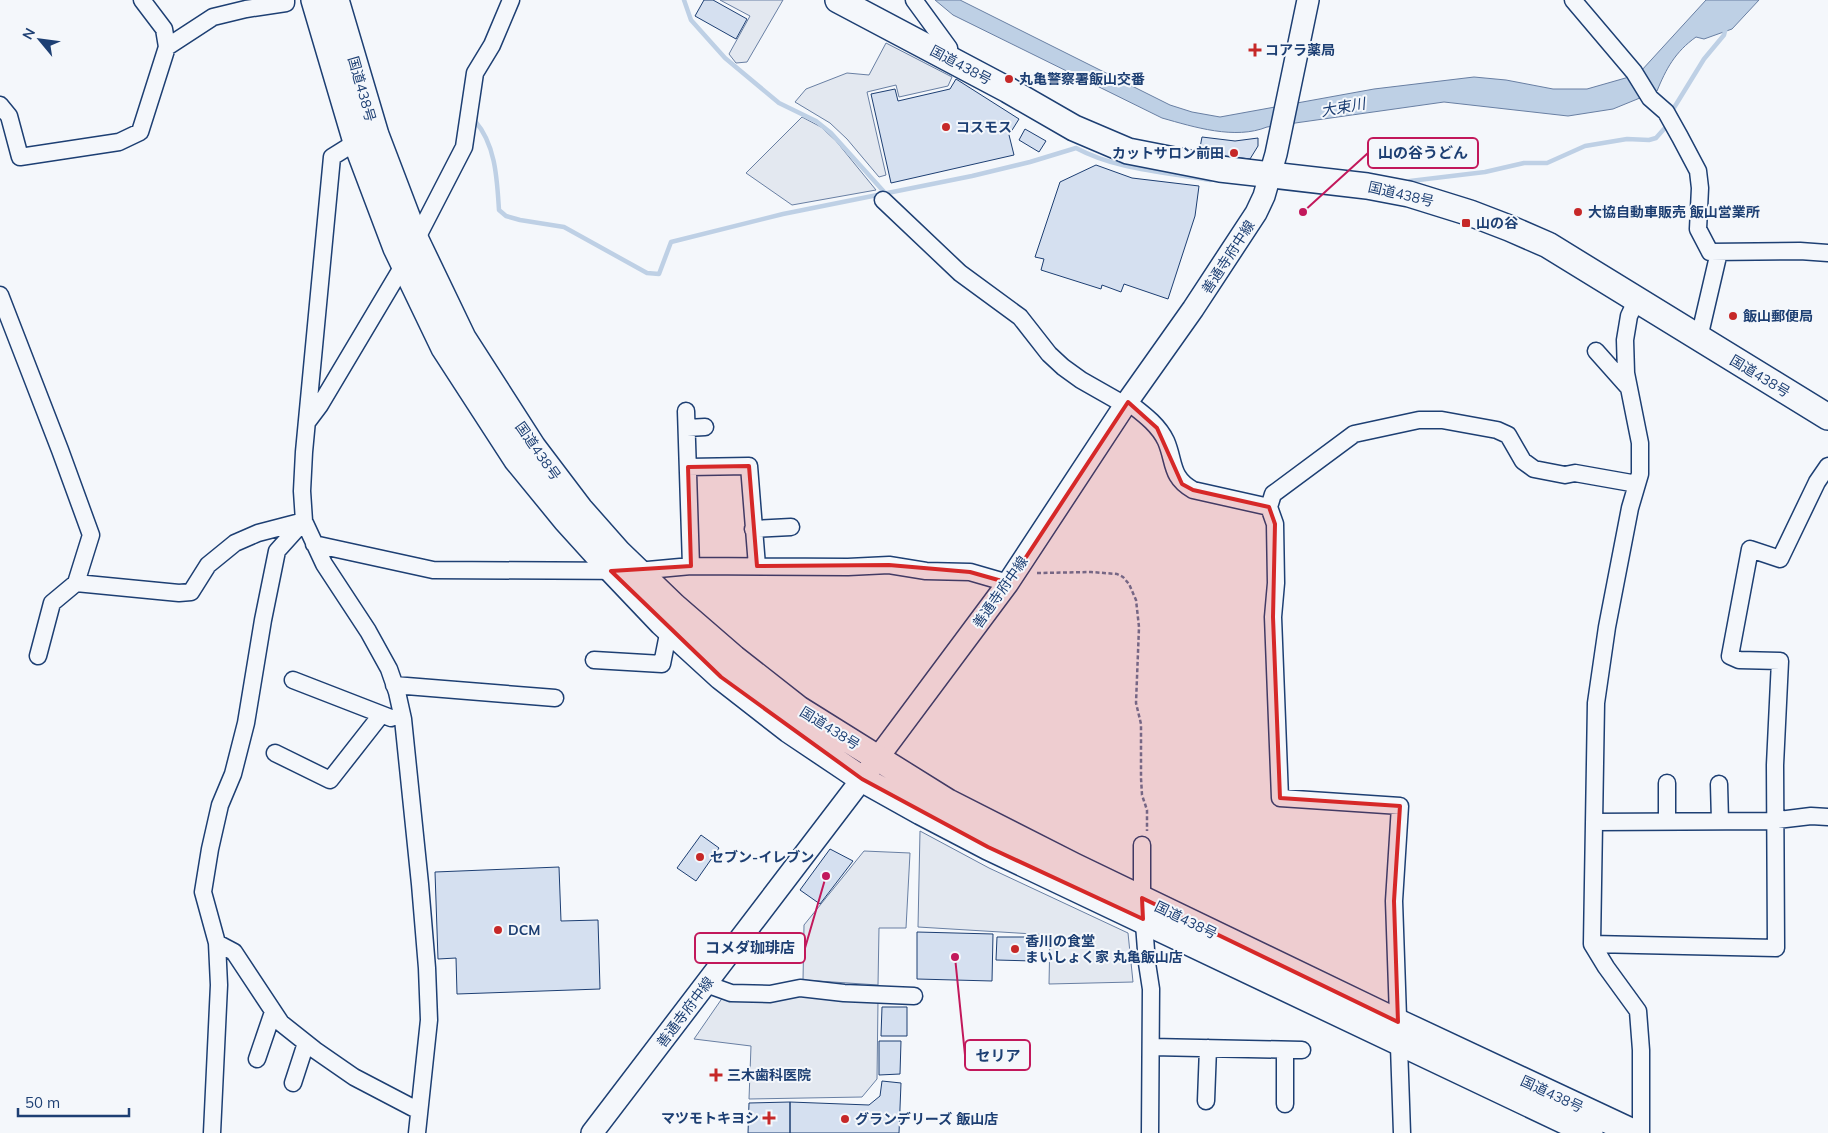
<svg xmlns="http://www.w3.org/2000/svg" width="1828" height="1133" viewBox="0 0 1828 1133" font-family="Mulish,'Noto Sans JP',sans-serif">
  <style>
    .parking { fill: #e3e8f0; stroke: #687fa3 }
    .water { fill: #bed0e5; stroke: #687fa3 }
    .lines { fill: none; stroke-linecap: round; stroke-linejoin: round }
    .stream { stroke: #bed0e5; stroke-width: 4.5 }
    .building { fill: #d5e0f0; stroke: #1d3f73 }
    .minor-casing { stroke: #1d3f73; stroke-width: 19 }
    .major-casing { stroke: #1d3f73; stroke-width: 24 }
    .highway-casing { stroke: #1d3f73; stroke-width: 28 }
    .path { stroke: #5e769c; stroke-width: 2.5; stroke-dasharray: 4 2.5; stroke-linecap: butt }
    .minor { stroke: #f4f7fb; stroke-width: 16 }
    .major { stroke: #f4f7fb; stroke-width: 21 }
    .highway { stroke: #f4f7fb; stroke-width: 25 }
    .marked { fill: #d62828; fill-opacity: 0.2; stroke: #d62828; stroke-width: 4; stroke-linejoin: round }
    .poi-dot { fill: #c62828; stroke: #f4f7fb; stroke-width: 2 }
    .labels { text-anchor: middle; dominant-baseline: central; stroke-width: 4; stroke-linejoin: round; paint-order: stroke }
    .poi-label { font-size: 14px; font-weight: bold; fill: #1d3f73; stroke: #f4f7fb; text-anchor: start }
    .street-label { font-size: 14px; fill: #1d3f73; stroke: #f4f7fb }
    .water-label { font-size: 15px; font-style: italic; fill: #1d3f73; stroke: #f4f7fb }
    .leader { fill: none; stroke: #c2185b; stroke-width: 2 }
    .callout-dot { fill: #c2185b; stroke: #f4f7fb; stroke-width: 2 }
    .callout { fill: #f4f7fb; stroke: #c2185b; stroke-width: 2 }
    .callout-label { font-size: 15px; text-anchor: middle; font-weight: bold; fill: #1d3f73 }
  </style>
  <rect width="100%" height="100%" fill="#f4f7fb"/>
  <!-- parking -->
  <path class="parking" d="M720,0H783L747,62L736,63L729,54L750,16Z
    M886,43L952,77L948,86L899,97L896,85L867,92L886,175L879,177L847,139L830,123L795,102L806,89L847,73L869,75Z
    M802,117L821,127L836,141L876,190L792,205L746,173Z
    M920,831L989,868L1128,933L1133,982L1049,984L1050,935L918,927Z
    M864,851L910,853L906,928H879L878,985L803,980L804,925Z
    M797,994L878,1001L877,1079L862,1097L749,1099L751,1046L694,1039L723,997Z"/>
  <!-- water -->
  <path class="water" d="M935,0H960L1170,105L1192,112L1220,117L1374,89L1474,77L1506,80L1553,89H1587L1629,77L1641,71L1706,0H1759L1732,29L1704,39L1696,37C1675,52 1666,69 1657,91L1613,109L1568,116L1444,102L1267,127C1235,140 1194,127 1162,118L953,15Z"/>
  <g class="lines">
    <!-- stream -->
    <path class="stream" d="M684,0L691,20L725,58L779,103L816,121L831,133L886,194
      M1672,111L1704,59L1724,35L1726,27
      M476,117L475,121C496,145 497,180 499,210L506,216L520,220L564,227L647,273L659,274L671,242L783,214L972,176L1030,162L1076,148C1117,170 1165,172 1210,180
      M1410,181L1485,172L1524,163H1547L1585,146L1627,139L1649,140L1656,138L1664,129"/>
  </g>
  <!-- building -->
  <path class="building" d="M704,0H713L747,19L736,39L695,16Z
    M956,79L1019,119L1009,135L1014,155L891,183L871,94L895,89L898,101L950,89Z
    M1025,129L1046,141L1039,152L1019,140Z
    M1202,137L1235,141L1258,138V146L1250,159L1199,153Z
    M1096,165L1132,178L1199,186L1195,216L1168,299L1124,284L1121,292L1102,285L1101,289L1041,270L1044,259L1035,257L1060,182Z
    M701,835L719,848L696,881L677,868Z
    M830,849L853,861L820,904L800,890Z
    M559,867L561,921L598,920L600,989L457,994L456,958L438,959L435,872Z
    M917,932L993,934L992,981L917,979Z
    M997,937H1032L1033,961L996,960Z
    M882,1007H907V1036H881Z
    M879,1041H901L900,1074L879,1075Z
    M882,1081L901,1083L899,1133H790V1102L869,1105L880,1096Z
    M790,1102V1133H748L749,1103Z"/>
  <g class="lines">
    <!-- minor casing -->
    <g class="minor-casing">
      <path id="minor" d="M914,0L949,48L950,60
        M1573,0L1634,72L1650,98L1666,112L1680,137L1698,171L1700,188L1698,229L1710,252L1800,251L1828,253
        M167,47L213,17L246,9L286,3V0
        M0,105L9,116L20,157L119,142L140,132L167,47L164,29L142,0
        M365,138L356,142L332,157L304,452L302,491L304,521L324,564L368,631L389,669L397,692L403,719L420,884L427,968L429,1020L417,1133
        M883,200L960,273L1020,317L1049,354L1063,367L1081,380L1125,405
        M416,240L464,147L475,73L492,45L511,0
        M0,295L60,450L91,535L76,583
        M1637,299L1629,316L1625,340L1626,373L1640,443V474L1630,508L1607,627L1596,703L1592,944L1606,967L1638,1011L1641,1050V1133
        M1699,338L1719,252
        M1596,351L1628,387
        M1128,402C1142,413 1158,424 1166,441C1175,462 1170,477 1193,490L1269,507L1275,524L1276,583L1273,617L1280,798L1400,806L1394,901L1402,1133
        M686,411L691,566
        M308,421L320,405L404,264
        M687,428L705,427
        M688,467L749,466L757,566
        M1269,507L1273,494L1354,434L1419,420H1442L1497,430L1508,435L1523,461L1534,469L1565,475L1575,473L1637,484
        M753,529L791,527
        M314,544L433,570L637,571L691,566L848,567L889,565L926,571L970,572L1008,583
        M38,656L52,603L76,583L179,593L191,592L208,565L235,543L258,533L304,521
        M594,660L662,664L669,629
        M293,680L391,718
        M394,685L555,698
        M275,753L330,780L381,715
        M1667,783V822
        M1719,784L1720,821
        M1594,822L1770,821L1811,816L1828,817
        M1142,845V898L1147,963L1151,989L1150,1133
        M217,943L234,952L281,1023L315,1050L354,1077L419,1111
        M1592,944L1776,948L1775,765L1780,661L1739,660L1730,656L1750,549L1780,559L1817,482L1828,466
        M706,984L731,993L770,994L800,988L844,993L914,996
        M1152,1047L1302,1050
        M257,1059L273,1012
        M293,1083L306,1043
        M1206,1101L1208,1048
        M1285,1104V1050
        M212,1133L219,985L217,943L203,892L210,849L220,805L233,774L246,723L263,620L277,551L304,521"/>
    </g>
    <!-- major casing -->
    <g class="major-casing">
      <path id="major" d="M592,1133L862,779L1008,583L1125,405L1193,309L1256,213L1264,196L1276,154L1308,0"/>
    </g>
    <!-- highway casing -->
    <g class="highway-casing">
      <path id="highway" d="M314,0L356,142L396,248L444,348L516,459L566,520L605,563L662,623L721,677L789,730L862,779L921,812L988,847L1590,1133
        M336,0L376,135L416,240L463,338L533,447L580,509L618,552L674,606L734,658L799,709L948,802L1074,866L1398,1022L1635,1133
        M838,0L1008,90L1074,128L1128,151L1220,169L1367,186L1409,194L1470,213L1509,228L1548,245L1828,417"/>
    </g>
    <!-- path -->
    <path class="path" d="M1037,573L1091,572L1117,574L1123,577L1129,584L1136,600L1139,627L1136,703L1141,724V778L1142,795L1147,810V831"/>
    <!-- minor -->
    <use href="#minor" class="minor"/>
    <!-- major -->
    <use href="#major" class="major"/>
    <!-- highway -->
    <use href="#highway" class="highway"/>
  </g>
  <!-- marked area -->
  <path class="marked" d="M1128,402L1157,428L1182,484L1193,490L1269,507L1275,524L1273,617L1280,798L1400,806L1394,901L1398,1022L1142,898L1143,919L988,847L862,779L721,677L611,571L691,566L688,467L749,466L757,566L889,565L970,572L1009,583Z"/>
  <!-- markers -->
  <g class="poi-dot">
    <path d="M1252.5 42.5h5v5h5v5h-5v5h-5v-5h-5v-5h5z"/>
    <circle cx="1009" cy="79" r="5"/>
    <circle cx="946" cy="127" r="5"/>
    <circle cx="1234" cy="153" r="5"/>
    <circle cx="1578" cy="212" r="5"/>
    <rect x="1461" y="218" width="10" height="10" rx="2.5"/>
    <circle cx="1733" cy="316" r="5"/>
    <circle cx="700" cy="857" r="5"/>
    <circle cx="498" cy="930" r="5"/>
    <circle cx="1015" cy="949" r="5"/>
    <path d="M713.5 1067.5h5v5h5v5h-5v5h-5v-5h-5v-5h5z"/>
    <path d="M766.5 1110.5h5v5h5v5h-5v5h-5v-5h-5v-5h5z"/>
    <circle cx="845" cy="1119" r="5"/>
  </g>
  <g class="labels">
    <!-- poi labels -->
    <g class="poi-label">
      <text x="1265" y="50">コアラ薬局</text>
      <text x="1019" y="79">丸亀警察署飯山交番</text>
      <text x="956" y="127">コスモス</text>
      <text x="1224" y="153" text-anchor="end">カットサロン前田</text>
      <text x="1588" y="212">大協自動車販売 飯山営業所</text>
      <text x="1476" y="223">山の谷</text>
      <text x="1743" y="316">飯山郵便局</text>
      <text x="710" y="857">セブン-イレブン</text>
      <text x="508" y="930">DCM</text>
      <text x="1025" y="941">香川の食堂<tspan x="1025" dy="16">まいしょく家 丸亀飯山店</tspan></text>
      <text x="727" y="1075">三木歯科医院</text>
      <text x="759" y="1118" text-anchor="end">マツモトキヨシ</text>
      <text x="855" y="1119">グランデリーズ 飯山店</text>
    </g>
    <!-- street labels -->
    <g class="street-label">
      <text transform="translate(961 65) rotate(28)">国道438号</text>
      <text transform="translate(362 89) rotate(74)">国道438号</text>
      <text transform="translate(1401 194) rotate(13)">国道438号</text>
      <text transform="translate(1228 257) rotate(-57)">善通寺府中線</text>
      <text transform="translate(1760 376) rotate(31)">国道438号</text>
      <text transform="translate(538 451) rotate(55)">国道438号</text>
      <text transform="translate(1000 592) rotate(-55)">善通寺府中線</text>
      <text transform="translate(830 728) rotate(32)">国道438号</text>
      <text transform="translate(1186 920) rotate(26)">国道438号</text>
      <text transform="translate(685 1012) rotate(-53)">善通寺府中線</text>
      <text transform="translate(1552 1094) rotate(25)">国道438号</text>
    </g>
    <!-- water labels -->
    <g class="water-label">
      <text transform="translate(1343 107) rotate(-10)">大束川</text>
    </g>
  </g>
  <!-- callouts -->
  <path class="leader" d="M1303 212L1368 153M826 876L805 948M955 957L965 1055"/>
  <g class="callout-dot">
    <circle cx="1303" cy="212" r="5"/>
    <circle cx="826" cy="876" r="5"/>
    <circle cx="955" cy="957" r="5"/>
  </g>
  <g class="callout">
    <rect x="1368" y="138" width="110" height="30" rx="5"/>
    <rect x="695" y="933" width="110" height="30" rx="5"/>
    <rect x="965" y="1040" width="65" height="30" rx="5"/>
  </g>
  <g class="callout-label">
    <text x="1423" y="158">山の谷うどん</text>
    <text x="750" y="953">コメダ珈琲店</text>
    <text x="998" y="1061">セリア</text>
  </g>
  <!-- north arrow -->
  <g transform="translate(40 40) rotate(299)" stroke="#f4f7fb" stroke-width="4" paint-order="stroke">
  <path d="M0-4L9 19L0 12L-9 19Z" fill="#1d3f73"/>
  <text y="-8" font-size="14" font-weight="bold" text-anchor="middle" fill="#1d3f73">N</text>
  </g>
  <!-- scale -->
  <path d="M18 1108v8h111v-8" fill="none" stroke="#1d3f73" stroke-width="2.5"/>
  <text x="25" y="1108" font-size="15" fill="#1d3f73" stroke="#f4f7fb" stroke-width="4" paint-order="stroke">50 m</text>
</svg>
